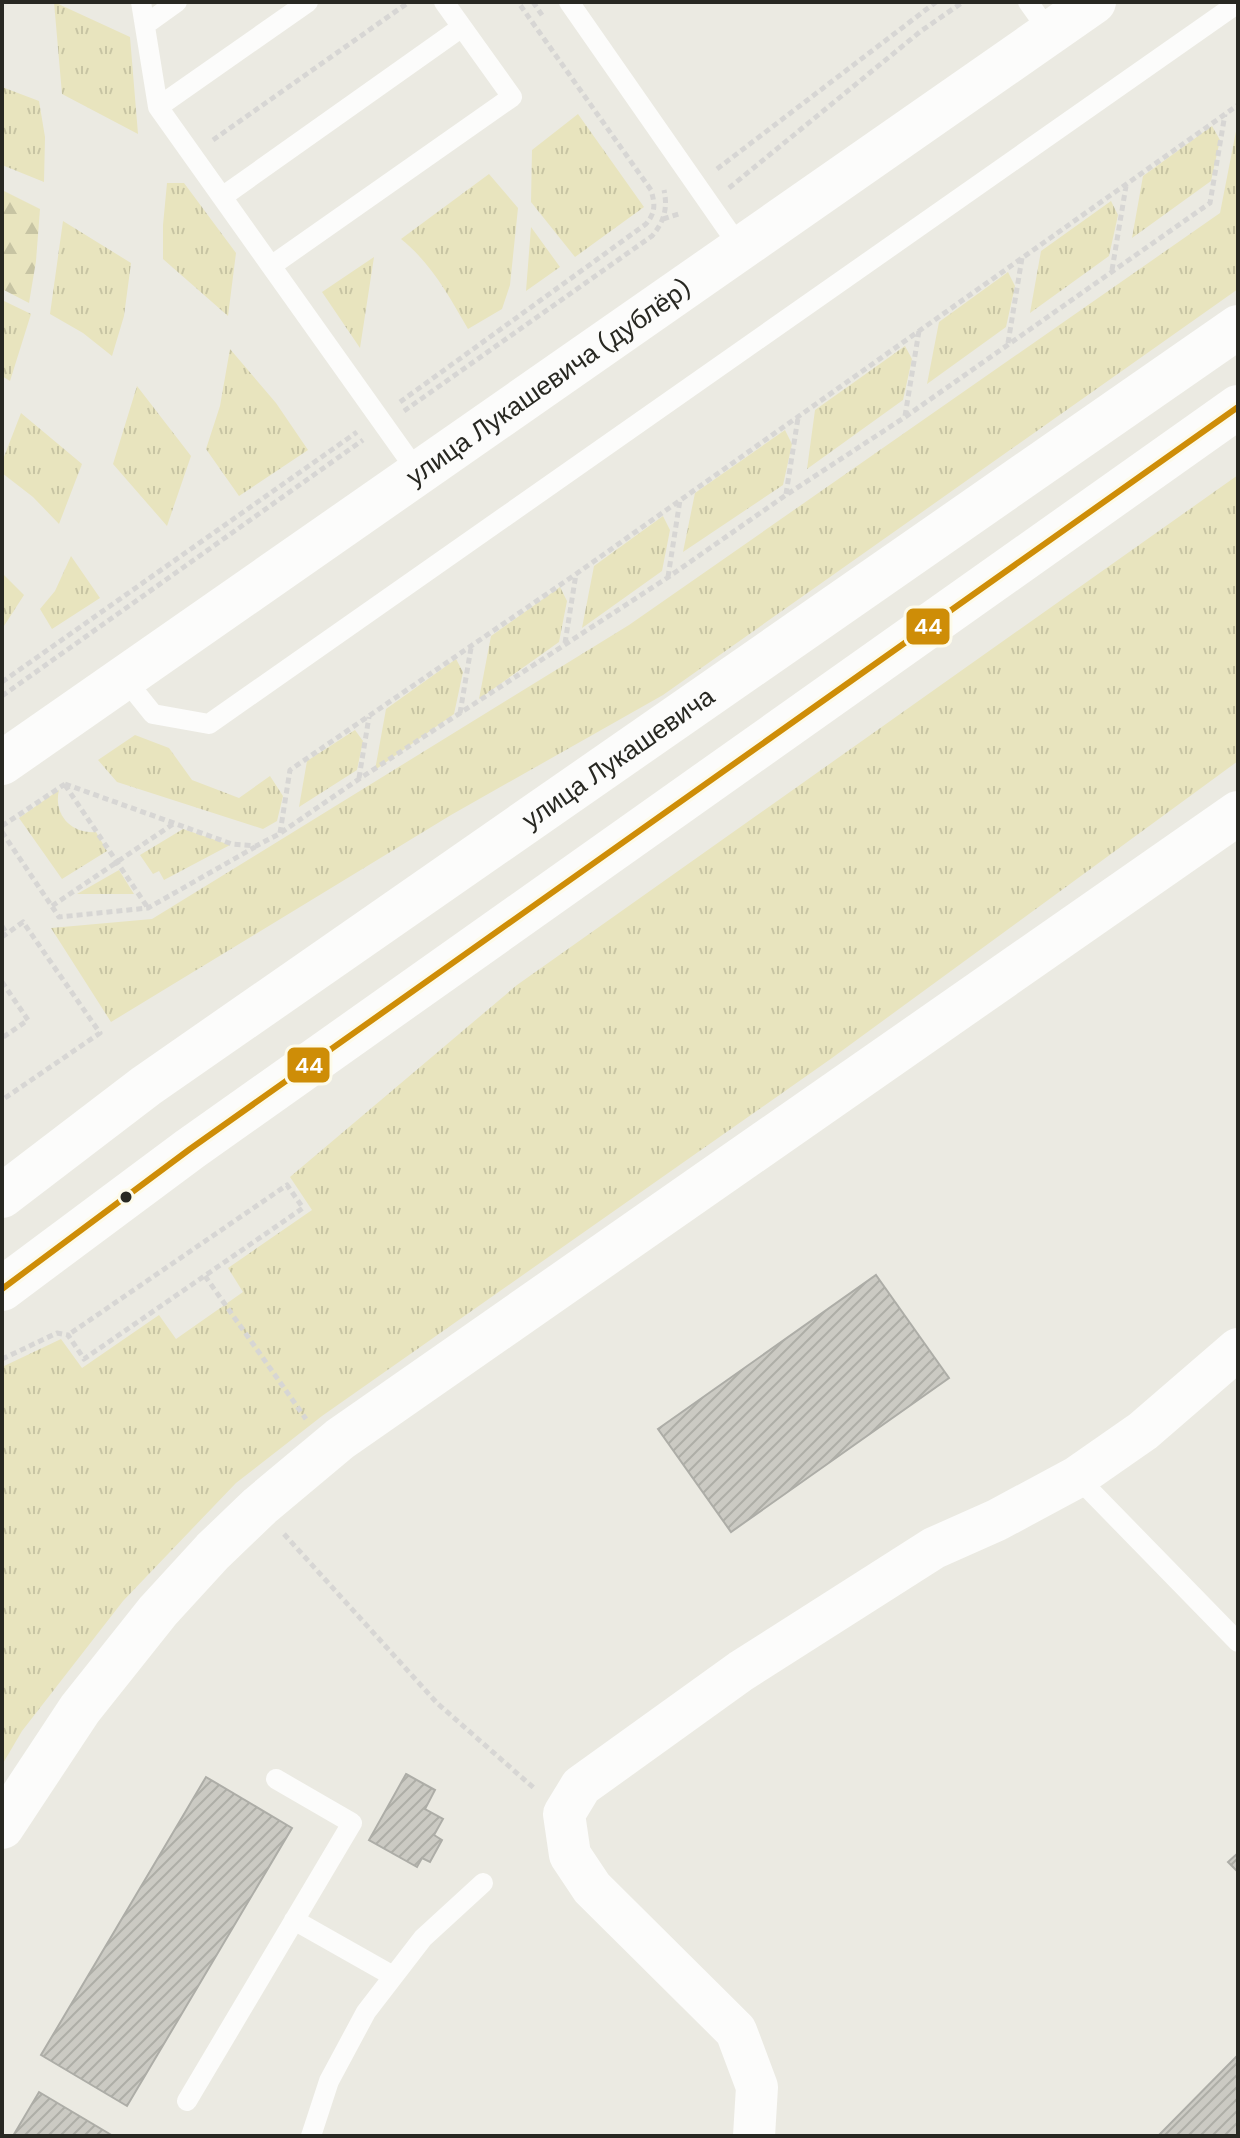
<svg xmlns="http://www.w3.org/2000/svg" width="1240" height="2138" viewBox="0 0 1240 2138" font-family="'DM Sans',sans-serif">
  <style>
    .grass { fill: url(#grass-tufts) }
    .forest { fill: url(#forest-firs) }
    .building { fill: url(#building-hatch); stroke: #adada7; stroke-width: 2 }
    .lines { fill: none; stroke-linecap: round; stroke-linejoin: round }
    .path { stroke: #d7d6d4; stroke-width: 5; stroke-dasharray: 6 4; stroke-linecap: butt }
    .lane { stroke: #fcfcfb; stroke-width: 20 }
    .street { stroke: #fcfcfb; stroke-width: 42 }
    .secondary { stroke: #fcfcfb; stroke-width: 44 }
    .primary { stroke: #fcfcfb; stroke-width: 44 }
    .bus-1-casing { stroke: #fdfbeb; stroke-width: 12 }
    .bus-1 { stroke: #ce8d07; stroke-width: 6 }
    .bus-dot { fill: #282822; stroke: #fdfbeb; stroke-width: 3 }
    .labels { text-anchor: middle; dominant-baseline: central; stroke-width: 6; stroke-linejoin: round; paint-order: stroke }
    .street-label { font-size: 26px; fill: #282822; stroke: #fdfbeb }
    .line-badge { stroke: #fdfbeb; stroke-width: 3 }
    .badge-label { font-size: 22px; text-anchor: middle; font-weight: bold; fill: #fff }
  </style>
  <defs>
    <pattern id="grass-tufts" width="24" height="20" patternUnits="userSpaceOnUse" patternTransform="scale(2)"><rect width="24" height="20" fill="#e8e4be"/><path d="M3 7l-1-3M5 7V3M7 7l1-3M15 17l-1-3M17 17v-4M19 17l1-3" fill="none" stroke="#c7c4a3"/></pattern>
    <pattern id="forest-firs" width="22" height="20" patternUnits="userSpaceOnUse" patternTransform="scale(2)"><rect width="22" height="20" fill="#e8e4be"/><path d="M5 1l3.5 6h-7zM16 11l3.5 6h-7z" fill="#c7c4a3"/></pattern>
    <pattern id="building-hatch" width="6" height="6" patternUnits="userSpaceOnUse" patternTransform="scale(2)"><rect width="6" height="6" fill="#cbcac3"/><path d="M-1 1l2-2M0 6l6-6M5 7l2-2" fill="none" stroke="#aeaea7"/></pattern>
  </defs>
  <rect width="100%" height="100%" fill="#ebeae2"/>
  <!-- grass -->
  <path class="grass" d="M54,2L130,37L138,134L62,94Z
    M2,87L39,101L45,137L44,182L2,165Z
    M578,114L644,207L575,257L531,202L532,150Z
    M1238,121V289L663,695L451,815L111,1022L51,928L152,919L629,625L1220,213Z
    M1212,126L1220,140L1211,181L1132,238L1143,176Z
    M489,174L518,208L510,285L502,309L468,329C449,296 431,263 401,239Z
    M167,183H184L236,253L228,316L163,259V225Z
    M1111,201L1118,215L1109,256L1030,313L1041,251Z
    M63,221L131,263L124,316L112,356L83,333L50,314Z
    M531,227L560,267L526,291Z
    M374,257L360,348L322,292Z
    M1008,272L1015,286L1006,327L927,384L939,322Z
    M2,300L31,314L10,381L2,376Z
    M905,346L912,359L903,400L807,469L815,410Z
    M230,349L276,403L308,450L239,496L206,449L220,406Z
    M137,386L191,456L167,526L113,464Z
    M21,413L82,464L59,524L33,497L2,473V462Z
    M785,430L792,444L783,485L683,552L695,493Z
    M1238,475V761L832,1058L322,1416L236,1483L123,1601L22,1731L2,1765V1367L61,1339L82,1368L159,1315L176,1339L243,1292L228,1268L312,1210L290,1177L517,985Z
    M663,516L670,530L662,571L582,628L594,566Z
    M71,556L100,598L52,629L40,609L55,591Z
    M2,573L24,595L2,629Z
    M560,587L567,601L559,642L479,699L491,636Z
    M456,659L463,672L454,714L375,770L386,709Z
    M355,730L363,741L357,770L299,807L307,761Z
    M135,735L169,748L192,780L239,798L270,776L283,796L277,821L263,829L117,782L98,760Z
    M59,790C53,814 71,834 96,832L107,851L62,879L19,818Z
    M183,829L230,845L164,880L159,871L153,874L140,855Z
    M119,870L134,894H77Z"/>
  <!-- forest -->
  <path class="forest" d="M2,190L40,209L36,261L29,303L2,289Z"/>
  <!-- building -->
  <path class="building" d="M876,1275L949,1378L731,1532L658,1429Z
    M406,1774L435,1790L425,1809L443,1819L434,1835L442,1840L430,1862L422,1858L417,1867L369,1840Z
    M206,1777L292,1828L127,2106L41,2055Z
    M1238,1853V1872L1228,1862Z
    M1238,2055V2136H1158Z
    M39,2092L113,2136H13Z"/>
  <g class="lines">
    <!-- path -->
    <path class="path" d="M533,2L544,18
      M213,140L409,2
      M717,169L936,2
      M729,188L921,31L963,2
      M663,219L682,213
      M1112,270L1126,186
      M1008,343L1022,258
      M400,402L646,224C656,212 655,204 651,190L518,2
      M404,411L652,236C664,222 668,208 664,190
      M905,416L919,331
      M786,494L798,418
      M668,577L680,500
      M565,643L576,574
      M2,682L357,432
      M2,696L363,440
      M460,713L471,648
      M359,778L369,717
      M65,784L232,844L256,846L279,834L359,779L667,578L786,495L905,417L1210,203L1225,114
      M65,785L148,908
      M2,826L65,784
      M2,832L59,917L148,908L255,847
      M280,833L290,770L576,574L1238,105
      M52,906L173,824
      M2,926L7,934
      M2,937L23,922L100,1033L2,1100
      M2,982L28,1020L2,1038
      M205,1276L306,1419
      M2,1359L57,1333L68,1335L84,1359L303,1208L287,1185L68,1335
      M284,1534L437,1703L535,1789"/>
    <!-- lane -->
    <path class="lane" d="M141,2L158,107L419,474
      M569,2L741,249
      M1028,2L1050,33
      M145,25L177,2
      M158,107L308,2
      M222,197L462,27
      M271,266L512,97L444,2
      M124,678L153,714L209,724L1238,3
      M1077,1477L1238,1642
      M294,1920L393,1976
      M187,2101L352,1823L276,1779
      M311,2136L329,2081L366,2012L423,1938L483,1883"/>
    <!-- street -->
    <path class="street" d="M754,2136L757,2087L736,2031L592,1888L570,1855L564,1814L581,1786L741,1671L934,1548L997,1520L1077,1477L1143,1431L1238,1349"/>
    <!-- secondary -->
    <g class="secondary">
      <path id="s1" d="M2,763L1094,2"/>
      <path d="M2,1827L80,1709L158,1611L213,1551L260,1506L340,1439L1238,813"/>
    </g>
    <!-- primary -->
    <g class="primary">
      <path id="s2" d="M2,1196L146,1086L1238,327"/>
      <path d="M2,1289L190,1149L1238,407"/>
    </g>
    <!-- bus-1 casing -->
    <g class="bus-1-casing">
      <path id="bus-1" d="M2,1289L190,1149L1238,407"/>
    </g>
    <!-- bus-1 -->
    <use href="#bus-1" class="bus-1"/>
  </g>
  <!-- markers -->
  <circle class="bus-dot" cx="126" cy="1197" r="7"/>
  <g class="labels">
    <!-- street labels -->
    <g class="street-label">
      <text stroke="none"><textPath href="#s1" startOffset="666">улица Лукашевича (дублёр)</textPath></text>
      <text stroke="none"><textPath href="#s2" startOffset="756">улица Лукашевича</textPath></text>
    </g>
  </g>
  <g class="line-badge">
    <rect x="905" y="607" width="46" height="39" rx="8" fill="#ce8d07"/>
    <rect x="286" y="1046" width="45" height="38" rx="8" fill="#ce8d07"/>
  </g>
  <g class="badge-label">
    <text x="928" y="634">44</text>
    <text x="309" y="1073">44</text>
  </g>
  <!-- border -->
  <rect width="1240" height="2138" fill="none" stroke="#282822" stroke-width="8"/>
</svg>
